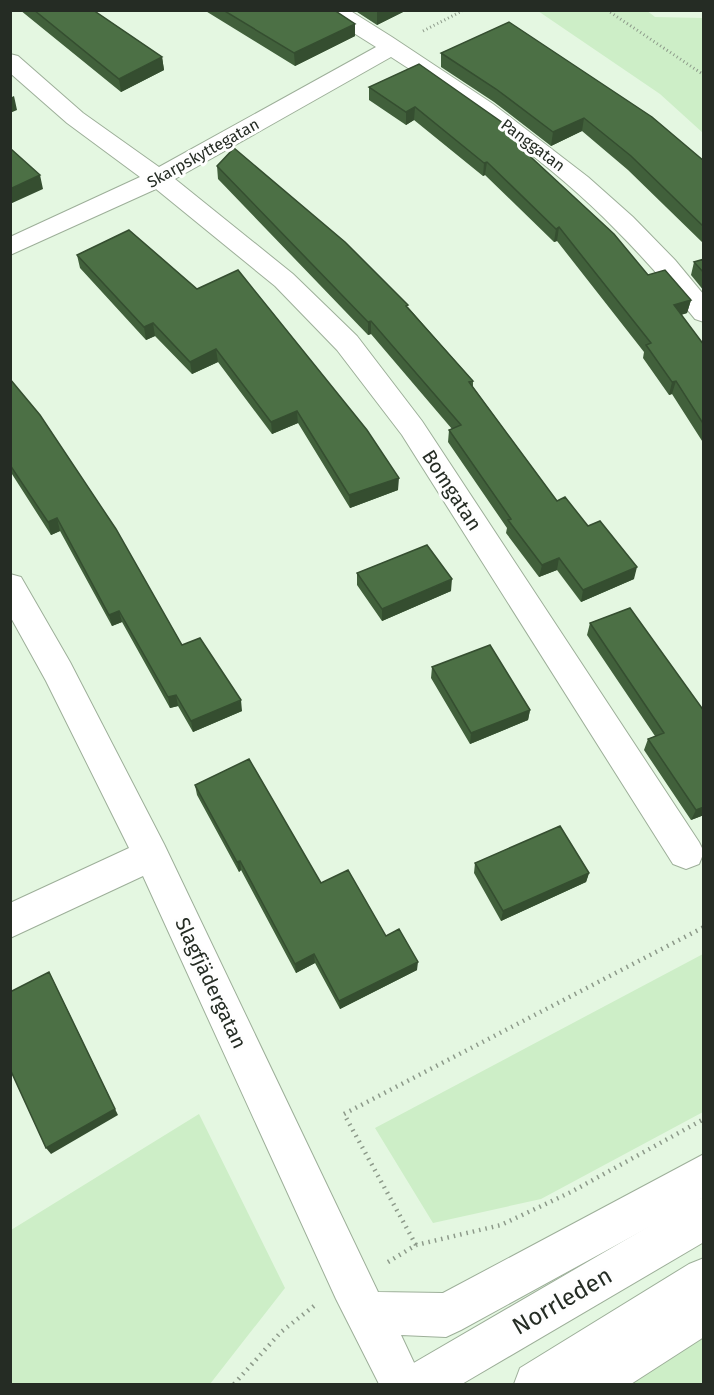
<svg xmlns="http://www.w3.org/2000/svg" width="714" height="1395" viewBox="0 0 714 1395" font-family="'Fira Sans',sans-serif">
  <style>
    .green { fill: #cdeec7 }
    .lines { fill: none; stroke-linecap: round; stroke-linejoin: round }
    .minor-casing { stroke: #9daf99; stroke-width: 2 }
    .major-casing { stroke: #9daf99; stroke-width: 2 }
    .path-far1 { stroke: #8d9a8a; stroke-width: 3; stroke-dasharray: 1 3; stroke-linecap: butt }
    .path { stroke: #8d9a8a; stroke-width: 4.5; stroke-dasharray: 1.5 5; stroke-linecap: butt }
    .minor { fill: #fff; fill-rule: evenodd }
    .major { fill: #fff; fill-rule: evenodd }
    .wall { fill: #41603b }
    .shaded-wall { fill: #354e30 }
    .building { fill: #4c7045; stroke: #354e30; stroke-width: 1.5 }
    .labels { text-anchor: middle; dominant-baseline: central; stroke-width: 6; stroke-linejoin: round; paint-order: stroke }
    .far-street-label { font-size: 16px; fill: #252c24; stroke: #fefefe }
    .street-label { font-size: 20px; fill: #252c24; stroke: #fefefe }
    .near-street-label { font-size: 24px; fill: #252c24; stroke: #fefefe }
  </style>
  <rect width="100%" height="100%" fill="#e4f7e1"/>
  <!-- green -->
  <path class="green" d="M646,10L655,17L703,18V133L660,94L538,11Z
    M703,954V1112L541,1199L433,1223L375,1128Z
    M199,1114L285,1288L210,1384H11V1230Z
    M703,1335V1384H630L631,1383Z"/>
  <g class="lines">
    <!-- minor casing -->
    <g class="minor-casing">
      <path id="minor" d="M323,10H349L392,37L493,104L588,177L633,217L675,260L704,295V322L695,319C670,288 644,258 616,230C550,162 470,108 391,57L175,179L293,274L357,336L422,421L699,842L704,852L699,864L686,869L673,864L402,435L337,350L275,286L156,189L10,255V237L140,177L67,123L10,73V54L18,56L83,113L159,167L376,47L325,15Z
        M10,574L21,577L70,662L164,844L378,1292L443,1293L704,1154V1197L461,1330L446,1337L401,1335L424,1384H379L336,1299L143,876L10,938V903L129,848L46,681L10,616Z
        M704,1291V1337L631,1384H570L576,1368L689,1297Z"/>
    </g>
    <!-- major casing -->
    <g class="major-casing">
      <path id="major" d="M704,1197V1242L462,1384H399L405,1368L689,1203Z
        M704,1258V1304L576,1384H514L520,1368L689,1264Z"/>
    </g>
    <!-- path-far1 -->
    <path class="path-far1" d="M607,10L704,75
      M423,31L464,10"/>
    <!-- path -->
    <path class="path" d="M416,1245L344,1114L704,927
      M388,1262L416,1245L501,1225L571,1192L704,1119
      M234,1384L281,1332L314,1306"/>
    <!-- minor -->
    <use href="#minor" class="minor"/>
    <!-- major -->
    <use href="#major" class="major"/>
  </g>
  <!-- wall -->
  <path class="wall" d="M20,10H93L162,57L164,70L121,92Z
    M204,10H334L355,24V36L295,66Z
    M354,10H407L377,25Z
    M441,53L704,161V244L628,170L582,131L551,146L494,102L441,67Z
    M369,87L529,155L648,275L691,300L687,313L681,315L704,345V444L672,394L669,395L643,358L644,352L557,241L554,242L485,175L483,176L414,120L406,125L369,100Z
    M217,166L408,307L473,381V387L557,501L588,526L634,579L581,602L557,570L539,577L506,533L507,528L448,442L449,430L452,429L371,334L368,335L218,179Z
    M129,230L398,490L350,508L298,423L272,434L218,362L192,374L155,336L146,340L80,268L77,255Z
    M704,259V291L691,275L694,262Z
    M10,379L182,645L242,711L193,732L178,706L170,708L122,622L112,626L60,531L51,535L10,471Z
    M357,573L451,591L382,621L357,585Z
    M630,608L704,815L691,820L644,750L648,739L655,736L587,635L590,623Z
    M432,667L530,710L528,720L470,744L431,678Z
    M195,785L321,883L386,936L417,970L340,1009L315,963L296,973L241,870L239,872L197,795Z
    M475,863L589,873L586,882L501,921L474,873Z"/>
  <!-- shaded-wall -->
  <path class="shaded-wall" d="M381,10H407L377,25V12Z
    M355,24V36L295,66L294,53Z
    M162,57L164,70L121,92L119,79Z
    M14,96L17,110L10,113V98Z
    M415,107L414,120L406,125V112Z
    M584,118L582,131L551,146L553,132Z
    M530,142L529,156L520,147Z
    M487,162L485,175L483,176L484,163Z
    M40,175L43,189L10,204V189Z
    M559,227L557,241L554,242L556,229Z
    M691,300L687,313L670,318L674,305Z
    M371,321V334L368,335V322Z
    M153,323L155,336L146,340L144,327Z
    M216,349L218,362L192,374L190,362Z
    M676,381L672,394L669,395L672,382Z
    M297,411L298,423L272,434L271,422Z
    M399,478L398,490L350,508L349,495Z
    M57,518L60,531L51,535L48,522Z
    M559,558L557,570L539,577L542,565Z
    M637,567L634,579L581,602L583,590Z
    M452,579L451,591L382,621V609Z
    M119,611L122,622L112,626L109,615Z
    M176,695L178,706L170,708L168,697Z
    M241,700L242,711L193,732L191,721Z
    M530,710L528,720L470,744L471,733Z
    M704,807V815L691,820L696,810Z
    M240,861L241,870L239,872L237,862Z
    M589,873L586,882L501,921L503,911Z
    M314,954L315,963L296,973L295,964Z
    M418,962L417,970L340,1009L339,1001Z
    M53,980L118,1115L51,1154L46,1148Z"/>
  <!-- building -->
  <path class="building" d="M34,10H93L162,57L119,79Z
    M223,10H334L355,24L294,53Z
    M509,22L652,117L704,161V227L631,156L584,118L553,132L496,89L441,53Z
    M419,64L530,142L520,147L614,234L648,275L665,270L691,300L674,305L704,345V425L676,381L672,382L646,345L651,343L559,227L556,229L487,162L484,163L415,107L406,112L369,87Z
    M234,148L345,242L408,305L406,306L473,381L469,382L557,501L565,497L588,526L600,521L637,567L583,590L559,558L542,565L508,520L511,519L449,430L461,425L371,321L368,322L217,166Z
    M11,149L40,175L10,189V150Z
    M129,230L197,289L238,270L367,430L399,478L349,495L297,411L271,422L216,349L190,362L153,323L144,327L77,255Z
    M704,259V273L694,262Z
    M10,379L40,415L116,529L182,645L200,638L241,700L191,721L176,695L168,697L119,611L109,615L57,518L48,522L10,465Z
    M427,545L452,579L382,609L357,573Z
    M630,608L704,711V807L696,810L648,739L664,733L590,623Z
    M490,645L530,710L471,733L432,667Z
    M249,759L321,883L348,870L386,936L399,929L418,962L339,1001L314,954L295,964L240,861L237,862L195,785Z
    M560,826L589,873L503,911L475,863Z
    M49,972L115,1109L46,1148L10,1069V992Z"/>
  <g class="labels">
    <!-- far-street labels -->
    <g class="far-street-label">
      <text transform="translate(533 145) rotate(37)">Panggatan</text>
      <text transform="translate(203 153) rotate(-29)">Skarpskyttegatan</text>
    </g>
    <!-- street labels -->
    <g class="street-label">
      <text transform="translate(452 490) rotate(57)">Bomgatan</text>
      <text transform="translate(211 983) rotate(65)">Slagfjädergatan</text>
    </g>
    <!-- near-street labels -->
    <g class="near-street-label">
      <text transform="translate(562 1301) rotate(-30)">Norrleden</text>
    </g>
  </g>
  <!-- border -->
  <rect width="714" height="1395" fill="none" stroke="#252c24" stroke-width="24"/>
</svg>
